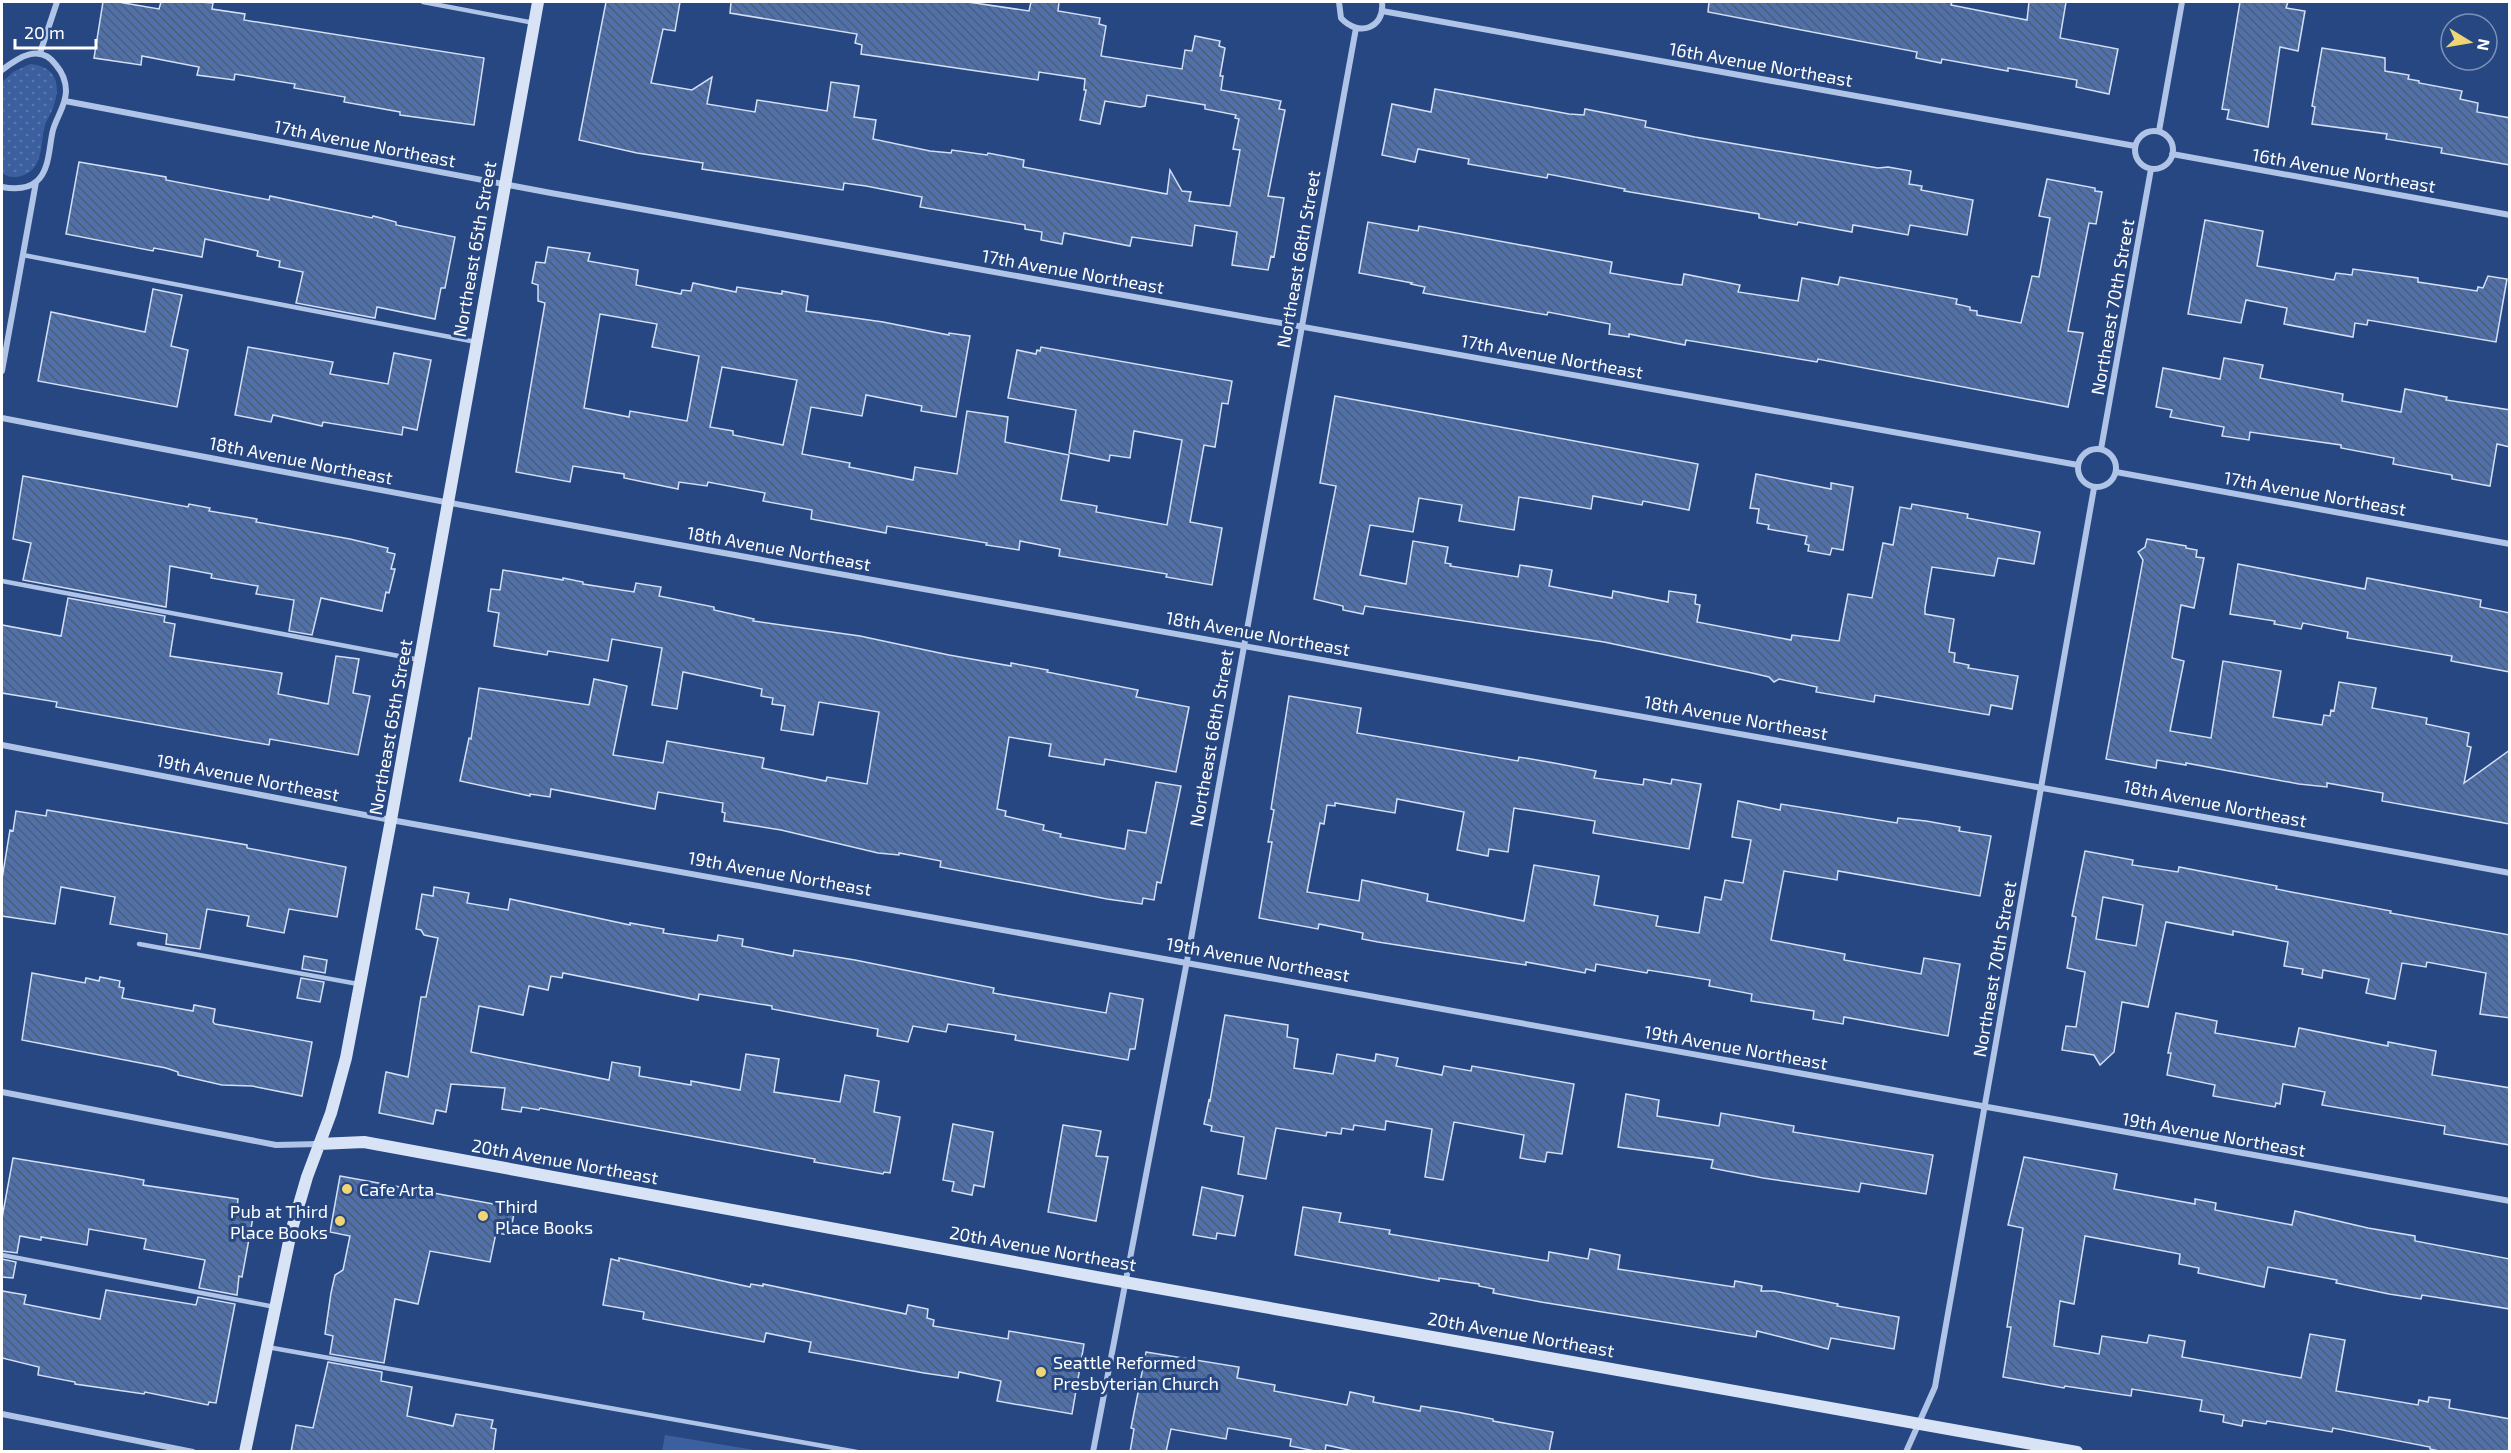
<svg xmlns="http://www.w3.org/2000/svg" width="2511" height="1453" viewBox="0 0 2511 1453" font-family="'Exo 2',sans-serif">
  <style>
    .park { fill: #3c609f }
    .garden { fill: url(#garden-dots) }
    .building { fill: url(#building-back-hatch); stroke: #d2dff5; stroke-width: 1.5; fill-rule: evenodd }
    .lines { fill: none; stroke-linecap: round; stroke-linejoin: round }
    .lane { stroke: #afc4e6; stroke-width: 4.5 }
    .street { stroke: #afc4e6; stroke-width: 6 }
    .secondary { stroke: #d9e3f6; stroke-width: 12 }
    .poi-dot { fill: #efd575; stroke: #274782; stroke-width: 2 }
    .labels { text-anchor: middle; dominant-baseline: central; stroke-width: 6; stroke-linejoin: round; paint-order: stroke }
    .street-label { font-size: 18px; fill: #fff; stroke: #274782 }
    .poi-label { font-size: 18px; fill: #fff; stroke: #274782; text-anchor: start }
  </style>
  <defs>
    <pattern id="garden-dots" width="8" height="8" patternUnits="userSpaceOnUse" patternTransform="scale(1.5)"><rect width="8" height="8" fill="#3c609f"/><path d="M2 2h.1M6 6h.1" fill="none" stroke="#5978ad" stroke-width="1.8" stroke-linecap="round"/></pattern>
    <pattern id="building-back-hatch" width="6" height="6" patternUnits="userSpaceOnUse" patternTransform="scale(1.5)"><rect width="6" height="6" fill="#5070aa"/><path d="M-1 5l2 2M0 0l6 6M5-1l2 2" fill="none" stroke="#4e5c76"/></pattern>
  </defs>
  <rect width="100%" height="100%" fill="#274782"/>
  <!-- park -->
  <path class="park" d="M665,1435L760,1451H662Z"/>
  <!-- garden -->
  <path class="garden" d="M30,64C56,66 62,85 53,108C51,114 47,119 45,125C40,143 44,167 24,175C16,178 9,178 2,173V82L13,72Z"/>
  <!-- building -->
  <path class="building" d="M103,2H118L159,9L161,2H201L213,3L212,9L245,14L244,20L484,58L474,125L400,115V112L344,102L345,97L294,88L295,84L235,74L234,80L197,75L199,67L142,56L141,65L94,58Z
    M606,2H680L675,31L663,29L651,83L692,90L712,77L707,104L755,112L757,100L827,111L831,82L859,86L854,117L876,120L873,139L930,151L951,153L952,150L987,155L988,153L1024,160L1023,167L1167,194L1170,170L1182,191L1191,192L1189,201L1230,206L1240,150L1233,149L1239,119L1235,118L1236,115L1205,109V105L1147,95L1145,106L1140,107L1105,101L1100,124L1080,120L1086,90H1084L1085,79L1039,72L1038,80L861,54L862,45L855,43L857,34L730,13L731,2H968L1029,11L1031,2H1059L1058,11L1100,18L1099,24L1106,26L1101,56L1182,69L1185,50L1192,51L1195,36L1220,41L1219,46L1225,48L1220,76H1223L1221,90L1281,101L1279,109L1285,110L1268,196L1284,198L1274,257L1271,256L1268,270L1232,265L1237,232L1195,225L1192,246L1132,237L1130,246L1064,233L1062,244L1041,240L1042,232L1025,229V225L920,207L922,197L866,186L844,183L843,190L702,169L703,163L637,153L579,140Z
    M1709,2H1952L1951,5L2027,20L2029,2H2066L2060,38L2118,49L2109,94L2076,87L2077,80L2008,68V71L1942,59L1941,63L1916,58L1917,52L1708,12Z
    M2240,2H2288L2286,8L2305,11L2298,51L2280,47L2268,127L2227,119L2229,110L2222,109Z
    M2322,48L2385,58V71L2409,75L2408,79L2419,81V83L2462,91L2460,99L2478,103L2477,112L2510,118V165L2441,153L2442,148L2386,139L2387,134L2312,124L2315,107L2312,106Z
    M1435,89L1569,114L1584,115L1585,109L1646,121L1645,127L1695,137L1878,168L1888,167L1911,171L1909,184L1922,186L1921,190L1973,200L1967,235L1910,225L1908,235L1853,225L1852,232L1798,222L1797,225L1759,218V214L1624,191L1625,189L1548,174L1547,178L1468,164L1469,159L1418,149L1415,162L1382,155L1392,104L1431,112Z
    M79,162L166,177V180L269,200L270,196L372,218L373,216L396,222V225L455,237L445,288H441L435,319L377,307L375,318L296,303L303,272L279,267L280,261L257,256L258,251L205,239L202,257L154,248L153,251L66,234Z
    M2047,179L2095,188V191L2102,192L2096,224L2089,223L2068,331L2083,333L2068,407L1818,359L1817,362L1686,340L1685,345L1629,334V337L1609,334L1610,324L1548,312L1547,315L1423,293L1425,287L1411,284L1412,283L1359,273L1368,222L1418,231L1419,226L1612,262L1610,273L1673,284L1682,285L1684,274L1740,285L1738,292L1798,301L1802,278L1838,285L1840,277L1957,299L1956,304L1970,307V310L1977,311V315L2021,323L2032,276L2039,277L2050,218L2039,216Z
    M2205,220L2263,231L2257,266L2334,280L2336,273L2352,275L2353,269L2418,278V282L2477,291L2478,287L2483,288L2488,276L2507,279L2496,342L2368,320L2367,325L2355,323L2353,337L2284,324L2287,308L2246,300L2241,323L2188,314Z
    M548,247L590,253L588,261L638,270L636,285L681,294L682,290L691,291L693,283L736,292L737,287L782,294V291L808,296L806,311L883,322L949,335V333L970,336L956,417L921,411L922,406L866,395L862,416L811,407L802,454L850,463L849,467L913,480L915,467L957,474L967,411L1008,417L1005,442L1069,455L1061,500L1097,506L1096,512L1167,525L1182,440L1134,431L1130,458L1110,455L1109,461L1069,453L1076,410L1008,398L1017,350L1036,354L1037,350L1040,351L1041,347L1232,381L1228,404L1222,403L1215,447L1204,445L1190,522L1222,528L1212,585L1166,577L1167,574L1059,556L1060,549L1020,541L1019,550L986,545L987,543L887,526L886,533L811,519L812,510L763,501L765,493L708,482L707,486L679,482L678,489L624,478V474L573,466L570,482L516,472L545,303L538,301V285L532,283L536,262L545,263ZM600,314L657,324L652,347L699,356L687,421L630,411L629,417L584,408ZM722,367L797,380L783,445L733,435V431L710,427Z
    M153,289L182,295L171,346L188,350L177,407L38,381L51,312L145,332Z
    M248,347L333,362L330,374L388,384L394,353L431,360L417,430L403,427L402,435L323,422L322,426L273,415L271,422L235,415Z
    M2224,358L2263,365L2260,378L2343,394L2342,401L2401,412L2405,389L2447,397L2446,400L2510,410V447L2497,444L2490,486L2452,479V475L2393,464L2394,458L2341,448V445L2250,432L2249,440L2222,436L2224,427L2170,417L2172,410L2156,407L2163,368L2220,379Z
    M1335,396L1698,464L1689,510L1643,501L1642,505L1593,496L1591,509L1519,497L1514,530L1459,521L1462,505L1419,498L1413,532L1370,525L1360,575L1406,584L1413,541L1448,547L1445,563L1451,564L1450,566L1518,577L1520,565L1552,570L1549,586L1612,598L1613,591L1668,602L1669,591L1696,595L1695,604L1700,605L1697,622L1791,640L1792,635L1839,641L1848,594L1872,598L1883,543L1893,545L1900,507L1911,509L1912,504L1968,514L1967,518L2040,532L2034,564L1998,558L1994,576L1932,567L1925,608V614L1954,619L1949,652L1955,653L1954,662L1969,665L1968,668L2018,676L2012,709L1991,705L1989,715L1875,695L1874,702L1816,692L1817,687L1779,679L1774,682L1769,677L1752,673L1604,642L1365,606L1363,614L1343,610V606L1314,599L1336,486L1320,483Z
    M1756,474L1831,489V483L1853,487L1843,550L1832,548L1830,555L1808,551L1809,545L1805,544L1807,536L1768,529L1769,525L1757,523L1759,509L1750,508Z
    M23,476L188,507L189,504L210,508L209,511L257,519L256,522L350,539L388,548L387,552L395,554L391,569H395L389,593L386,592L382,611L321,598L312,635L289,631L294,600L256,594L258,586L211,578L212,574L170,566L166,607L23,580L31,543L13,539Z
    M2147,539L2186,546V548L2197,550L2196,557L2204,558L2194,608L2181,605L2172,658L2184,661L2170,731L2211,738L2223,661L2281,671L2273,717L2322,725L2324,715L2330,716L2331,710L2334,711L2339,682L2376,688L2372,708L2427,718L2426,724L2469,733L2467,746L2471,747L2464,783L2510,750V824L2382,801L2383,793L2327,783V787L2299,784L2186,763V765L2157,760L2156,768L2106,759L2143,560L2138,552L2145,547Z
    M2238,564L2365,589L2367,578L2481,600L2480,607L2510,613V672L2451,661L2452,656L2347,638L2348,632L2303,623L2301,629L2274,624L2275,621L2230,614Z
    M503,570L563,580V578L583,582V584L634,592L636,583L661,587L659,596L714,607V610L754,619L753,621L860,636L949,655L1011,666V663L1048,670L1047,672L1138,690L1136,697L1189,707L1176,772L1105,759L1104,765L1049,756L1051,744L1009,737L997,809L1006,811L1005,816L1044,825L1043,830L1061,834L1060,837L1125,849L1128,830L1146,833L1156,782L1181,786L1161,883L1157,882L1154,900L1143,898L1142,904L1107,899L940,867L941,861L899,853V855L878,853L781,830L724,821L725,813L722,812L723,803L658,792L655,809L551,789L550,797L530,794V796L460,781L469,738L471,739L479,688L589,705L594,679L627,686L613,755L663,763L667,741L764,758L762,768L826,781L827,777L867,784L879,712L819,702L813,735L781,730L785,706L772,704L773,698L761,696L762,689L683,672L677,709L652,705L662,648L612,639L608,661L548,651L547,655L494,646L499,613L488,611L491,589L500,590Z
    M68,598L165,616L164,622L175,624L170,656L282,673L278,694L328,704L336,656L359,659L353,693L370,696L358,755L270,739L269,745L56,707L57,702L2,693V625L61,636Z
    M1289,696L1361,708L1357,733L1518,761L1519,757L1554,763L1596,771L1594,778L1643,785L1644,779L1671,784L1672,779L1701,784L1689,849L1593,833L1595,821L1514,808L1508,852L1489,849L1488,856L1457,850L1464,812L1397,799L1395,813L1335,803V806L1327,805L1324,824L1320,823L1307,892L1359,901L1362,880L1428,894L1427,901L1524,921L1534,865L1599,876L1594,905L1658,916L1656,926L1699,933L1705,897L1721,900L1725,880L1743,883L1751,840L1732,837L1738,801L1780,810L1781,804L1897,823L1898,818L1926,821L1960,827L1959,831L1991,836L1980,896L1838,871L1837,880L1784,871L1771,940L1845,954L1844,960L1921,974L1924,958L1960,964L1948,1036L1844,1017L1843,1024L1813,1019L1814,1011L1751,1001L1752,994L1709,986L1710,980L1648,970L1647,973L1596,964L1595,971L1586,969L1585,973L1526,962V965L1378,942L1362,939L1363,933L1319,924L1318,929L1259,918L1272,842H1268L1274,810L1271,809Z
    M47,810L247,845V848L346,867L337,917L289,909L284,933L247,926L249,916L207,909L200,949L166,944L167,934L110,924L115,897L61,887L55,924L2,916V879L10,830L13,831L16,811L46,816Z
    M2085,851L2133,860L2132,865L2178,872L2179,867L2277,886L2276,889L2391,911L2390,913L2510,935V1018L2480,1014L2486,973L2427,962L2426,967L2402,963L2395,999L2366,993L2369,979L2323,970L2322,978L2302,974L2303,969L2284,966L2288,942L2233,931V935L2166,922L2148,1007L2122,1002L2114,1052L2100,1065L2094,1055L2062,1050L2066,1026L2076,1027L2085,972L2067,968L2076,917L2072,916ZM2103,897L2143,905L2136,946L2096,939Z
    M434,887L469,893L467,903L508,910L510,899L630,925V923L664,929L663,933L717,941L718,935L743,939L742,946L793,956L794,950L855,960L994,988L993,993L1106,1013L1110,993L1143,999L1135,1049H1130L1128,1060L1015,1040L1016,1035L948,1024L946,1032L913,1026L908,1042L877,1036L878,1029L772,1009V1006L699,994L698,1000L563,973L562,978L551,976L548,990L529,986L523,1015L479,1006L471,1052L609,1080L612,1062L640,1067L639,1076L691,1085V1081L740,1090L746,1054L779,1059L774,1092L840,1102L845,1075L879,1081L874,1112L900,1117L890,1173L884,1172L883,1174L814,1162L815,1159L540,1108L539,1110L522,1107L521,1112L502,1109L505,1088L451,1084L446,1112L436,1110L433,1124L379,1113L386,1072L408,1077L421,997H426L438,938L424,935L421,930L416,929L422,894L433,896Z
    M304,956L327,960L325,973L302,969Z
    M32,973L85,983L86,978L99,981L100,977L120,981L119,987L124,988L122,998L193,1011L194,1005L215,1009L213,1022L215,1024L312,1042L302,1096L252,1086L222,1085L178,1075V1072L166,1068L22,1040Z
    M301,978L324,982L320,1002L297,998Z
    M2176,1013L2217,1021L2215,1033L2295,1047L2299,1028L2388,1046V1042L2436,1051L2432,1075L2510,1088V1145L2444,1134L2445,1126L2322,1105L2325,1092L2283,1084L2280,1104L2276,1103L2275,1107L2213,1096L2215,1085L2167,1075L2171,1053H2168Z
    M1225,1015L1288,1025L1287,1037L1298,1039L1294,1068L1333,1074L1337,1054L1375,1061L1376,1054L1398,1058L1396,1066L1442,1075L1444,1066L1471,1071L1472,1066L1574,1084L1562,1154L1547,1152L1545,1162L1520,1158L1524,1135L1454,1122L1443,1180L1425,1177L1432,1129L1386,1121L1385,1130L1354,1125L1353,1130L1342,1128L1341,1134L1327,1132L1326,1136L1276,1128L1266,1179L1238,1174L1244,1137L1211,1131L1212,1126L1204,1124L1209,1100L1210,1101Z
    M1626,1094L1659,1100L1657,1116L1719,1126L1721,1113L1794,1126L1793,1132L1933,1155L1926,1194L1861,1183L1859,1192L1763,1178L1711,1168L1713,1160L1618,1147Z
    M953,1124L993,1132L984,1187L974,1185L972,1195L952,1191L954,1182L943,1180Z
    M1063,1125L1101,1131L1096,1156L1108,1157L1096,1221L1048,1212Z
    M2024,1157L2117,1174L2114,1189L2195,1204V1199L2216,1203L2215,1210L2292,1225L2295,1211L2368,1228L2415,1236V1241L2510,1259V1309L2422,1295L2421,1299L2389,1294L2336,1283L2337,1280L2268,1267L2264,1287L2198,1273L2199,1268L2179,1264L2180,1254L2085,1236L2074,1304L2060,1301L2054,1346L2099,1354L2102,1336L2147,1343L2149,1335L2185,1341L2182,1357L2301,1378L2310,1334L2345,1340L2336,1391L2418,1405L2419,1400L2428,1402L2429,1397L2450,1400L2449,1408L2510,1419V1452H2443L2430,1449V1447L2333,1428L2332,1432L2267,1421L2266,1424L2243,1420L2242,1426L2223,1422L2224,1415L2200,1411L2202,1400L2132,1389L2131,1396L2065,1386L2064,1388L2003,1377L2011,1327H2007L2023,1228L2008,1225Z
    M13,1158L116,1175L144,1180L143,1185L238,1199L237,1209L254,1212L242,1277L239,1276L237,1295L199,1288L205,1260L144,1249L146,1239L89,1229L87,1245L41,1237V1240L20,1236L17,1253L2,1251V1218Z
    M340,1176L515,1208L510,1235L496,1233L490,1262L430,1251L418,1304L395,1299L384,1363L330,1354L333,1336L325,1334L331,1293L335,1275L343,1270L350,1236L330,1232Z
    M1202,1187L1243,1196L1235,1236L1217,1233L1216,1239L1193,1235Z
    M1303,1207L1341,1213L1339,1222L1390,1230L1389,1234L1548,1261L1549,1252L1588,1259L1590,1249L1620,1255L1618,1269L1734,1287L1735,1281L1762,1286L1761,1291H1774L1838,1304L1837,1306L1899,1317L1894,1349L1831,1338L1828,1349L1757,1331L1756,1337L1541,1302L1493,1293L1494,1289L1479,1286V1284L1439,1278V1281L1295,1255Z
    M619,1258L750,1287L751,1284L763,1286V1284L906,1314L908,1305L928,1309L927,1318L934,1320L933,1326L1008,1339L1009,1331L1084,1344L1072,1414L997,1401L1001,1381L959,1372L958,1378L924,1373L809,1352L811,1342L766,1333L764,1342L643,1319L644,1312L603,1305L611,1259L619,1261Z
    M2,1259L16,1262L13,1278L2,1277Z
    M106,1290L196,1305L198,1297L235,1304L216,1403L209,1402L208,1405L145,1392L144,1394L75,1384V1382L38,1375L39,1367L2,1358V1291L26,1295L24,1304L100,1319Z
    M1146,1352L1239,1367L1237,1378L1275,1385L1274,1391L1347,1405L1350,1392L1374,1397L1373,1402L1420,1411L1421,1406L1457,1412L1493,1419V1421L1553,1432L1549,1452H1358L1326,1445L1325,1452H1320L1290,1446L1291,1439L1228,1428L1226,1439L1171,1429L1166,1452H1130L1134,1429L1131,1428Z
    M328,1362L382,1372L381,1381L412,1387L407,1416L453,1426L456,1414L493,1420L491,1428L496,1429L493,1452H291L296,1425L313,1428Z"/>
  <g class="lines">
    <!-- lane -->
    <path class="lane" d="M423,2L534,23
      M23,255L476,342
      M2,581L420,660
      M139,944L358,984
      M2,1255L275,1307
      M267,1347L857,1452"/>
    <!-- street -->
    <path class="street" d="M1339,2L1341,18C1358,37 1385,29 1382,2
      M1382,11L2135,146
      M40,53L57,2
      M2,70C19,57 40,43 56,65C62,72 66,81 66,91C66,105 57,116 53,130C49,145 50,170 37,181C27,190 13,189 2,187
      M65,101L551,193L2078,465
      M2135 150a19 19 0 1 1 38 0a19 19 0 1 1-38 0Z
      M2159,131L2182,2
      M2172,154L2510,215
      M2,371L36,182
      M2,418C836,580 1674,718 2510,873
      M2078 468a19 19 0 1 1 38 0a19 19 0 1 1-38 0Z
      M2101,449L2151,169
      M2116,472L2510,544
      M2,745L391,820L2510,1201
      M2,1092L276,1145L319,1144
      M2,1414L193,1452
      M1093,1452L1187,961L1356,28
      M1906,1452L1935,1387L2094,488"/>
    <!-- secondary -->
    <path class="secondary" d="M319,1144L364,1142L1096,1277L2077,1452
      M245,1452L291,1232L307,1177L331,1113L346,1058L391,820L538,2"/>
  </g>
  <!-- markers -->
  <g class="poi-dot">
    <circle cx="347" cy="1189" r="6"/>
    <circle cx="483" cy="1216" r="6"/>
    <circle cx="340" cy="1221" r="6"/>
    <circle cx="1041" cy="1372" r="6"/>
  </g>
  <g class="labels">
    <!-- street labels -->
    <g class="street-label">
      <text transform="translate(1761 64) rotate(10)">16th Avenue Northeast</text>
      <text transform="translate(365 143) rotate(11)">17th Avenue Northeast</text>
      <text transform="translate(2344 170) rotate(10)">16th Avenue Northeast</text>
      <text transform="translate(474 249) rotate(-80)">Northeast 65th Street</text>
      <text transform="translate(1298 259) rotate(-80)">Northeast 68th Street</text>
      <text transform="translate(1073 271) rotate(10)">17th Avenue Northeast</text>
      <text transform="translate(2112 307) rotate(-80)">Northeast 70th Street</text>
      <text transform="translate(1552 356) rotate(10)">17th Avenue Northeast</text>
      <text transform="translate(301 460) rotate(11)">18th Avenue Northeast</text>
      <text transform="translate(2315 493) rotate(10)">17th Avenue Northeast</text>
      <text transform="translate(779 548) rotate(10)">18th Avenue Northeast</text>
      <text transform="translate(1258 633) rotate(10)">18th Avenue Northeast</text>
      <text transform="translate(1736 717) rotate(10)">18th Avenue Northeast</text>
      <text transform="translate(390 727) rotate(-80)">Northeast 65th Street</text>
      <text transform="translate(1211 738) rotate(-80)">Northeast 68th Street</text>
      <text transform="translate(248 777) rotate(11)">19th Avenue Northeast</text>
      <text transform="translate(2215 803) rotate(11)">18th Avenue Northeast</text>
      <text transform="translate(780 873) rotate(10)">19th Avenue Northeast</text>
      <text transform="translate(1258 959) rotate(10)">19th Avenue Northeast</text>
      <text transform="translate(1994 969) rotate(-80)">Northeast 70th Street</text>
      <text transform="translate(1736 1047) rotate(10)">19th Avenue Northeast</text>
      <text transform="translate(2214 1134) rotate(10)">19th Avenue Northeast</text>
      <text transform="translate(565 1161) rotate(10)">20th Avenue Northeast</text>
      <text transform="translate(1043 1248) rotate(10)">20th Avenue Northeast</text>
      <text transform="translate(1521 1334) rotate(10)">20th Avenue Northeast</text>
    </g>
    <!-- poi labels -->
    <g class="poi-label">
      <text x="359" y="1189">Cafe Arta</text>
      <text x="495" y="1206">Third<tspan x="495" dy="21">Place Books</tspan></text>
      <text x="328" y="1211" text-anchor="end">Pub at Third<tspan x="328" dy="21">Place Books</tspan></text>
      <text x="1053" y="1362">Seattle Reformed<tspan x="1053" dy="21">Presbyterian Church</tspan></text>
    </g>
  </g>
  <!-- border -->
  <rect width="2511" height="1453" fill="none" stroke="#ffffff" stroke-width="6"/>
  <!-- north arrow -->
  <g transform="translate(2469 42) rotate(101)"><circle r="28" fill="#274782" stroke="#7d91b4" stroke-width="1.5"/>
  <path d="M0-4.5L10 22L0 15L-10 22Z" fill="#efd575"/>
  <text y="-9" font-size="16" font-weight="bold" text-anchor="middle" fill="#ffffff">N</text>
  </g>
  <!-- scale -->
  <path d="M15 39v9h81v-9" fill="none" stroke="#ffffff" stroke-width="3"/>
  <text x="24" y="39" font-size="18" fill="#ffffff" stroke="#274782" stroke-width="4.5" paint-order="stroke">20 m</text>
</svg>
